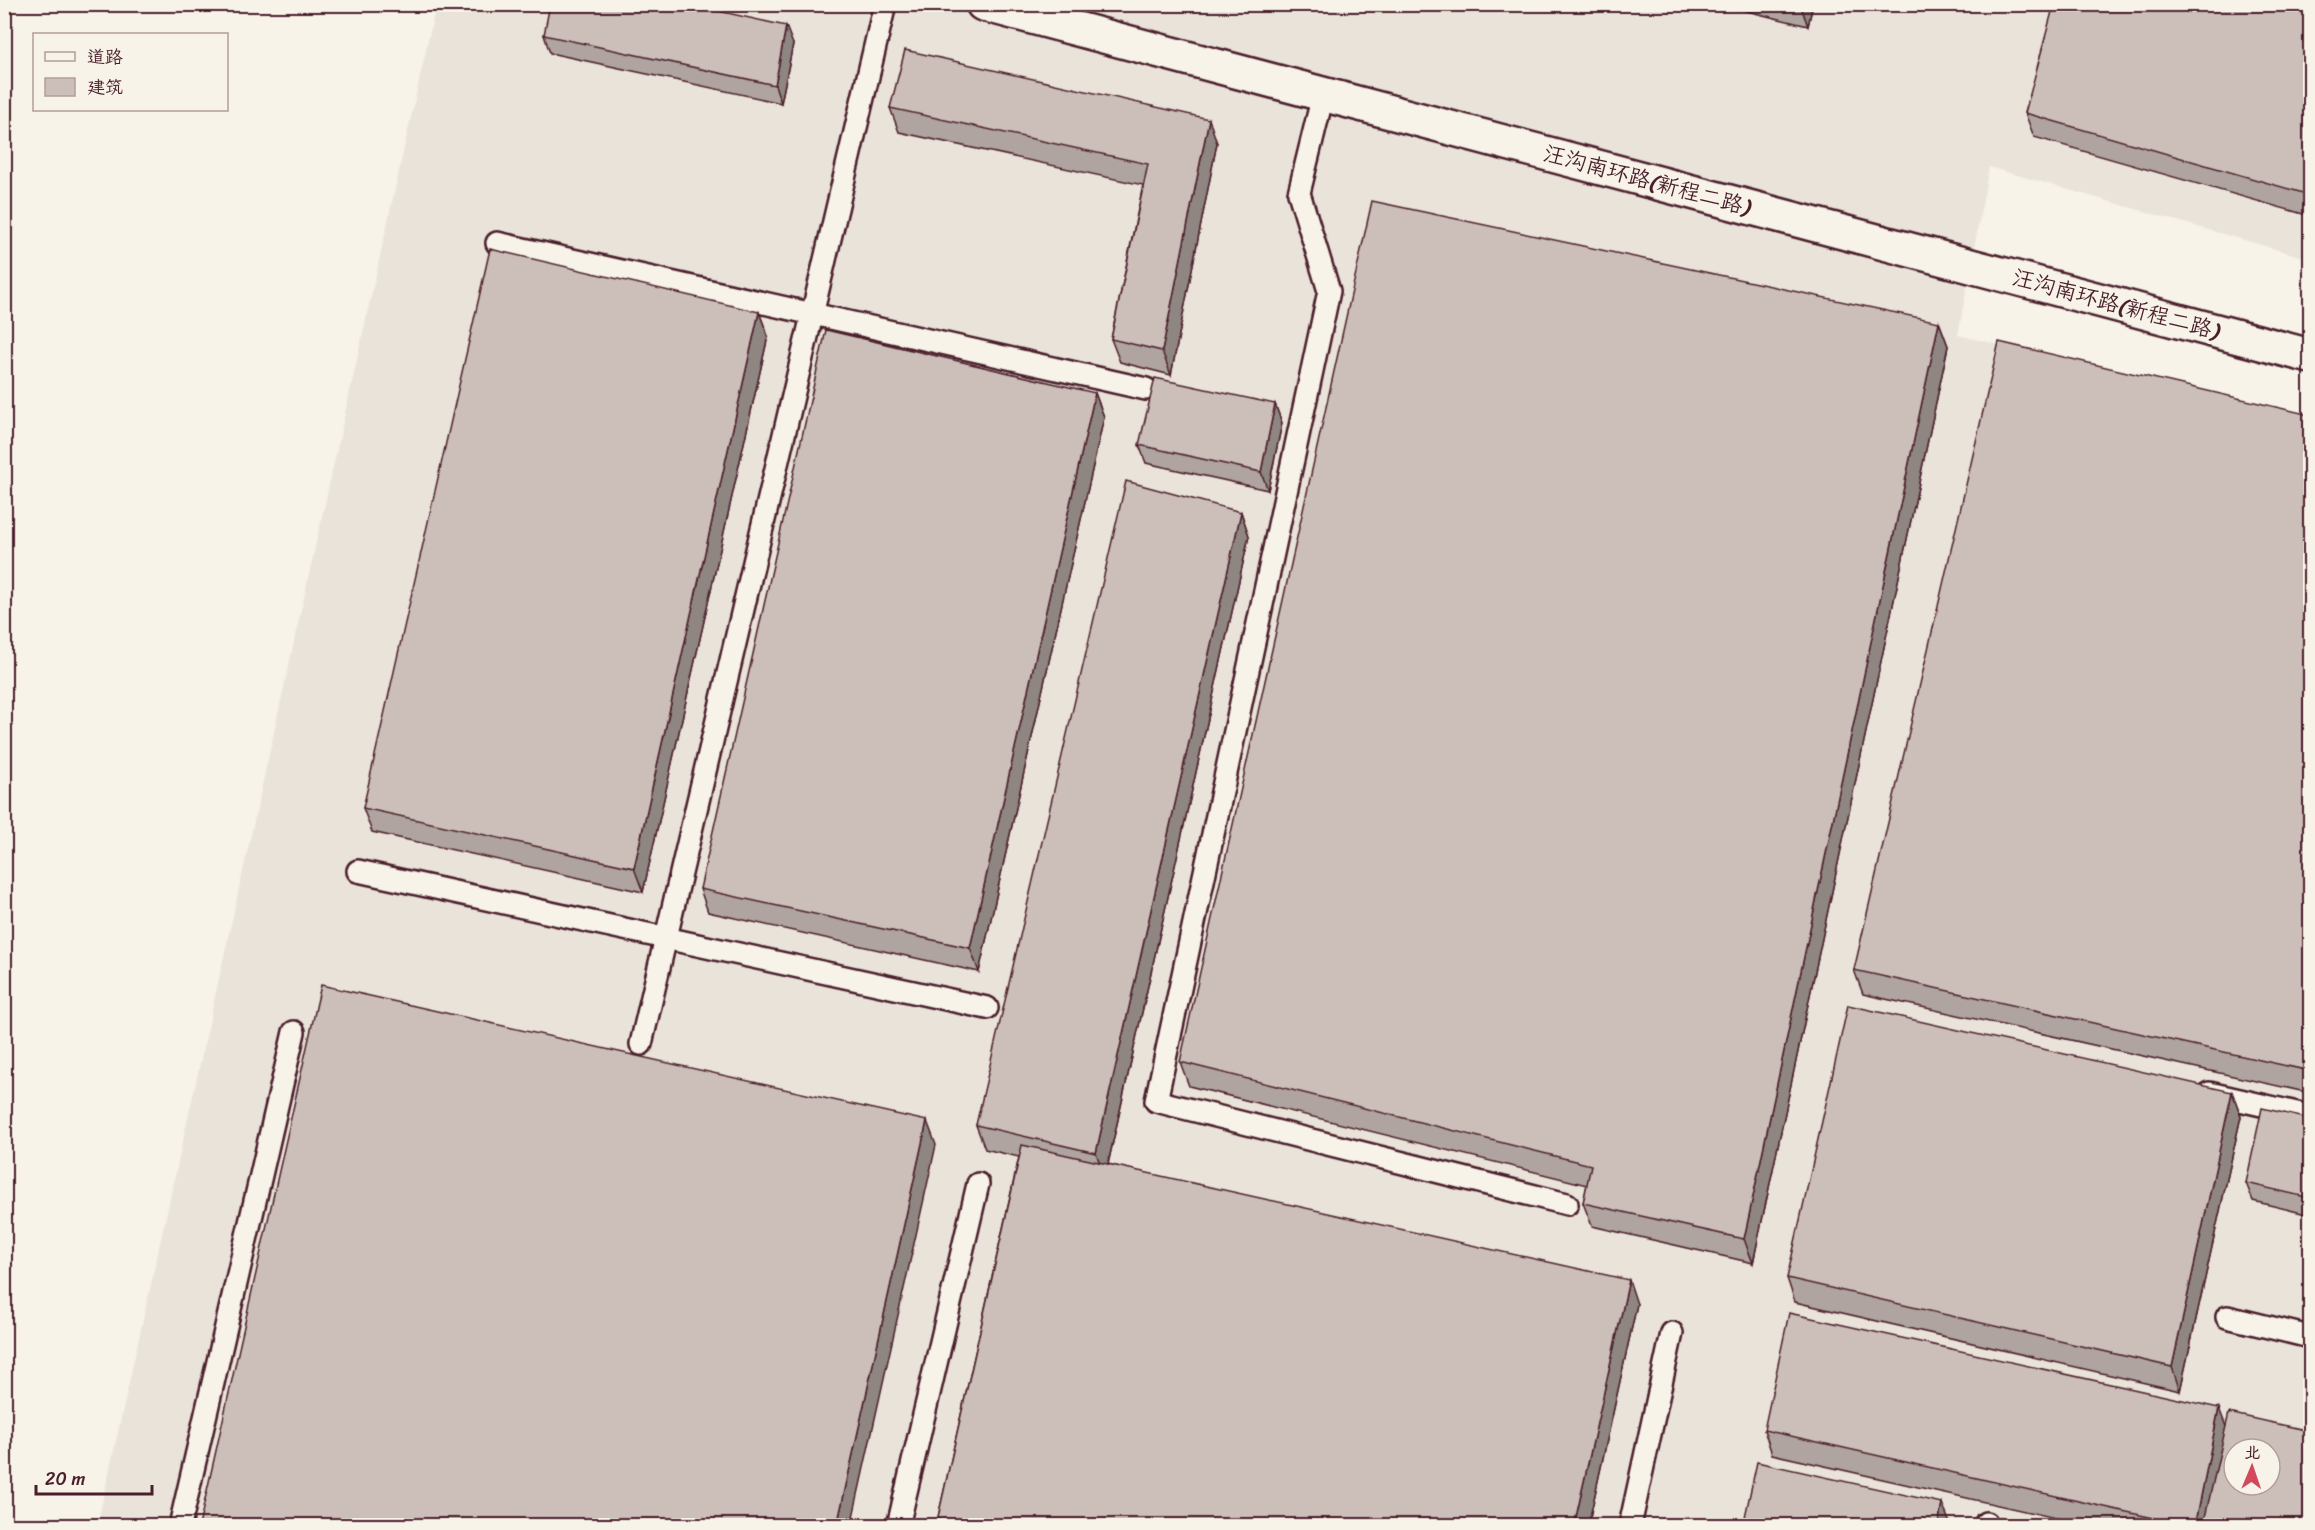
<svg xmlns="http://www.w3.org/2000/svg" width="2315" height="1530" viewBox="0 0 2315 1530" font-family="Sriracha,'LXGW WenKai TC',sans-serif">
  <style>
    .built { fill: #eae3da; fill-rule: evenodd }
    .lines { fill: none; stroke-linecap: round; stroke-linejoin: round }
    .service-casing { stroke: #4a1f2b; stroke-width: 26 }
    .secondary-casing { stroke: #4a1f2b; stroke-width: 38 }
    .service { stroke: #f7f3e8; stroke-width: 21 }
    .secondary { stroke: #f7f3e8; stroke-width: 33 }
    .wall { fill: #afa49f; stroke: #4a1f2b; stroke-width: 1.5 }
    .shaded-wall { fill: #8f8682; stroke: #4a1f2b; stroke-width: 1.5 }
    .building { fill: #ccbfb9; stroke: #4a1f2b; stroke-width: 1.5; fill-rule: evenodd }
    .labels { text-anchor: middle; dominant-baseline: central; stroke-width: 6; stroke-linejoin: round; paint-order: stroke }
    .street-label { font-size: 22px; fill: #4a1f2b; stroke: #f7f3e8 }
  </style>
  <rect width="100%" height="100%" fill="#f7f3e8"/>
  <filter id="ink" filterUnits="userSpaceOnUse"><feTurbulence type="fractalNoise" baseFrequency=".0167" numOctaves="2"/><feDisplacementMap in="SourceGraphic" scale="12" xChannelSelector="R" yChannelSelector="G"/><feConvolveMatrix kernelMatrix="1 2 1 2 8 2 1 2 1" color-interpolation-filters="sRGB"/></filter>
  <g filter="url(#ink)">
    <!-- built -->
    <path class="built" d="M436,5H2310V259L1989,167L1958,335L2310,419V1525L97,1526ZM2234,1449H2270V1485H2234Z"/>
    <g class="lines">
      <!-- service casing -->
      <g class="service-casing">
        <path id="service" d="M1323,95L1299,193L1329,291L1156,1101L1567,1204
          M497,243L1146,389
          M358,871L987,1008
          M641,1044L885,4
          M2209,1093L2310,1116
          M2227,1317L2310,1337
          M180,1526L294,1032
          M898,1526L978,1184
          M1630,1526L1672,1333
          M1985,1526L1986,1523"/>
      </g>
      <!-- secondary casing -->
      <g class="secondary-casing">
        <path id="secondary" d="M983,4L2310,356"/>
      </g>
      <!-- service -->
      <use href="#service" class="service"/>
      <!-- secondary -->
      <use href="#secondary" class="secondary"/>
    </g>
    <!-- wall -->
    <path class="wall" d="M1718,4H1813L1808,26Z
      M2310,4V216L2034,137L2025,113Z
      M544,35L793,44L781,103L550,53Z
      M890,108L1217,143L1171,375L1120,362L1111,339L1143,185L899,132Z
      M759,312L768,336L643,892L372,832L363,808Z
      M1939,322L1948,346L1753,1263L1592,1226L1583,1203L1587,1185L1189,1086L1180,1062Z
      M1095,393L1104,417L979,972L708,912L700,889Z
      M1275,404L1282,423L1268,490L1146,463L1139,445Z
      M2310,415V1093L1863,994L1854,970Z
      M1241,512L1249,536L1108,1164L1637,1304L1588,1526H936L1019,1157L985,1149L976,1125Z
      M2232,1092L2241,1116L2180,1391L1795,1302L1787,1278Z
      M2310,1119V1215L2253,1201L2246,1183Z
      M2226,1426L2310,1526H2091L1772,1454L1764,1430Z"/>
    <!-- shaded-wall -->
    <path class="shaded-wall" d="M1802,4H1813L1808,26L1801,7Z
      M786,26L793,44L781,103L775,85Z
      M1209,119L1217,143L1171,375L1162,351Z
      M759,312L768,336L643,892L634,868Z
      M1939,322L1948,346L1753,1263L1744,1239Z
      M1095,393L1104,417L979,972L970,948Z
      M1275,404L1282,423L1268,490L1261,472Z
      M1241,512L1249,536L1105,1177L1096,1153Z
      M2232,1092L2241,1116L2180,1391L2172,1367Z
      M927,1121L936,1145L851,1526H837Z
      M1629,1280L1637,1304L1588,1526H1574Z
      M2219,1408L2228,1432L2208,1526H2195Z
      M1942,1503L1951,1526H1938Z"/>
    <!-- building -->
    <path class="building" d="M550,4H687L786,26L775,85L544,35Z
      M1790,4H1802L1801,7Z
      M2054,4H2310V195L2025,113Z
      M905,50L1209,119L1162,351L1111,339L1148,164L890,108Z
      M1372,201L1939,322L1744,1239L1583,1203L1591,1165L1180,1062Z
      M490,249L759,312L634,868L363,808Z
      M826,330L1095,393L970,948L700,889Z
      M1999,342L2310,415V1071L1854,970Z
      M1155,378L1275,404L1261,472L1139,445Z
      M1126,481L1241,512L1096,1153L976,1125Z
      M321,985L927,1121L837,1526H199Z
      M1848,1005L2232,1092L2172,1367L1787,1278Z
      M2262,1108L2310,1119V1198L2246,1183Z
      M1022,1145L1629,1280L1574,1526H936Z
      M1789,1313L2219,1408L2195,1526H2189L1764,1430Z
      M2229,1413L2310,1431V1526H2203ZM2234,1449H2270V1485H2234Z
      M1757,1462L1942,1503L1938,1526H1743Z
      M2000,1518L2035,1526H1998Z"/>
  </g>
  <g class="labels">
    <!-- street labels -->
    <g class="street-label">
      <text transform="translate(1647 180) rotate(15)">汪沟南环路(新程二路)</text>
      <text transform="translate(2116 304) rotate(15)">汪沟南环路(新程二路)</text>
    </g>
  </g>
  <!-- margin -->
  <rect width="2315" height="1530" fill="none" stroke="#f7f3e8" stroke-width="24"/>
  <rect x="12" y="12" width="2291" height="1506" fill="none" stroke="#4a1f2b" stroke-width="2" filter="url(#ink)"/>
  <!-- legend -->
  <rect x="33" y="33" width="195" height="78" fill="#f7f3e8" stroke="#b29e9c" stroke-width="1.5"/>
  <rect x="45" y="52" width="30" height="9" fill="#f7f3e8" stroke="#b29e9c" stroke-width="1.5"/>
  <text x="87" y="63" font-size="18" fill="#4a1f2b">道路</text>
  <rect x="45" y="78" width="30" height="18" fill="#ccbfb9" stroke="#b29e9c" stroke-width="1.5"/>
  <text x="87" y="93" font-size="18" fill="#4a1f2b">建筑</text>
  <!-- north arrow -->
  <g transform="translate(2252 1467) rotate(2)"><circle r="28" fill="#f7f3e8" stroke="#b29e9c" stroke-width="1.5"/>
  <path d="M0-4.5L10 22L0 15L-10 22Z" fill="#d1495b"/>
  <text y="-9" font-size="16" font-weight="bold" text-anchor="middle" fill="#4a1f2b">北</text>
  </g>
  <!-- scale -->
  <path d="M36 1485v9h116v-9" fill="none" stroke="#4a1f2b" stroke-width="3"/>
  <text x="45" y="1485" font-size="18" fill="#4a1f2b" stroke="#f7f3e8" stroke-width="4.5" paint-order="stroke">20 m</text>
</svg>
